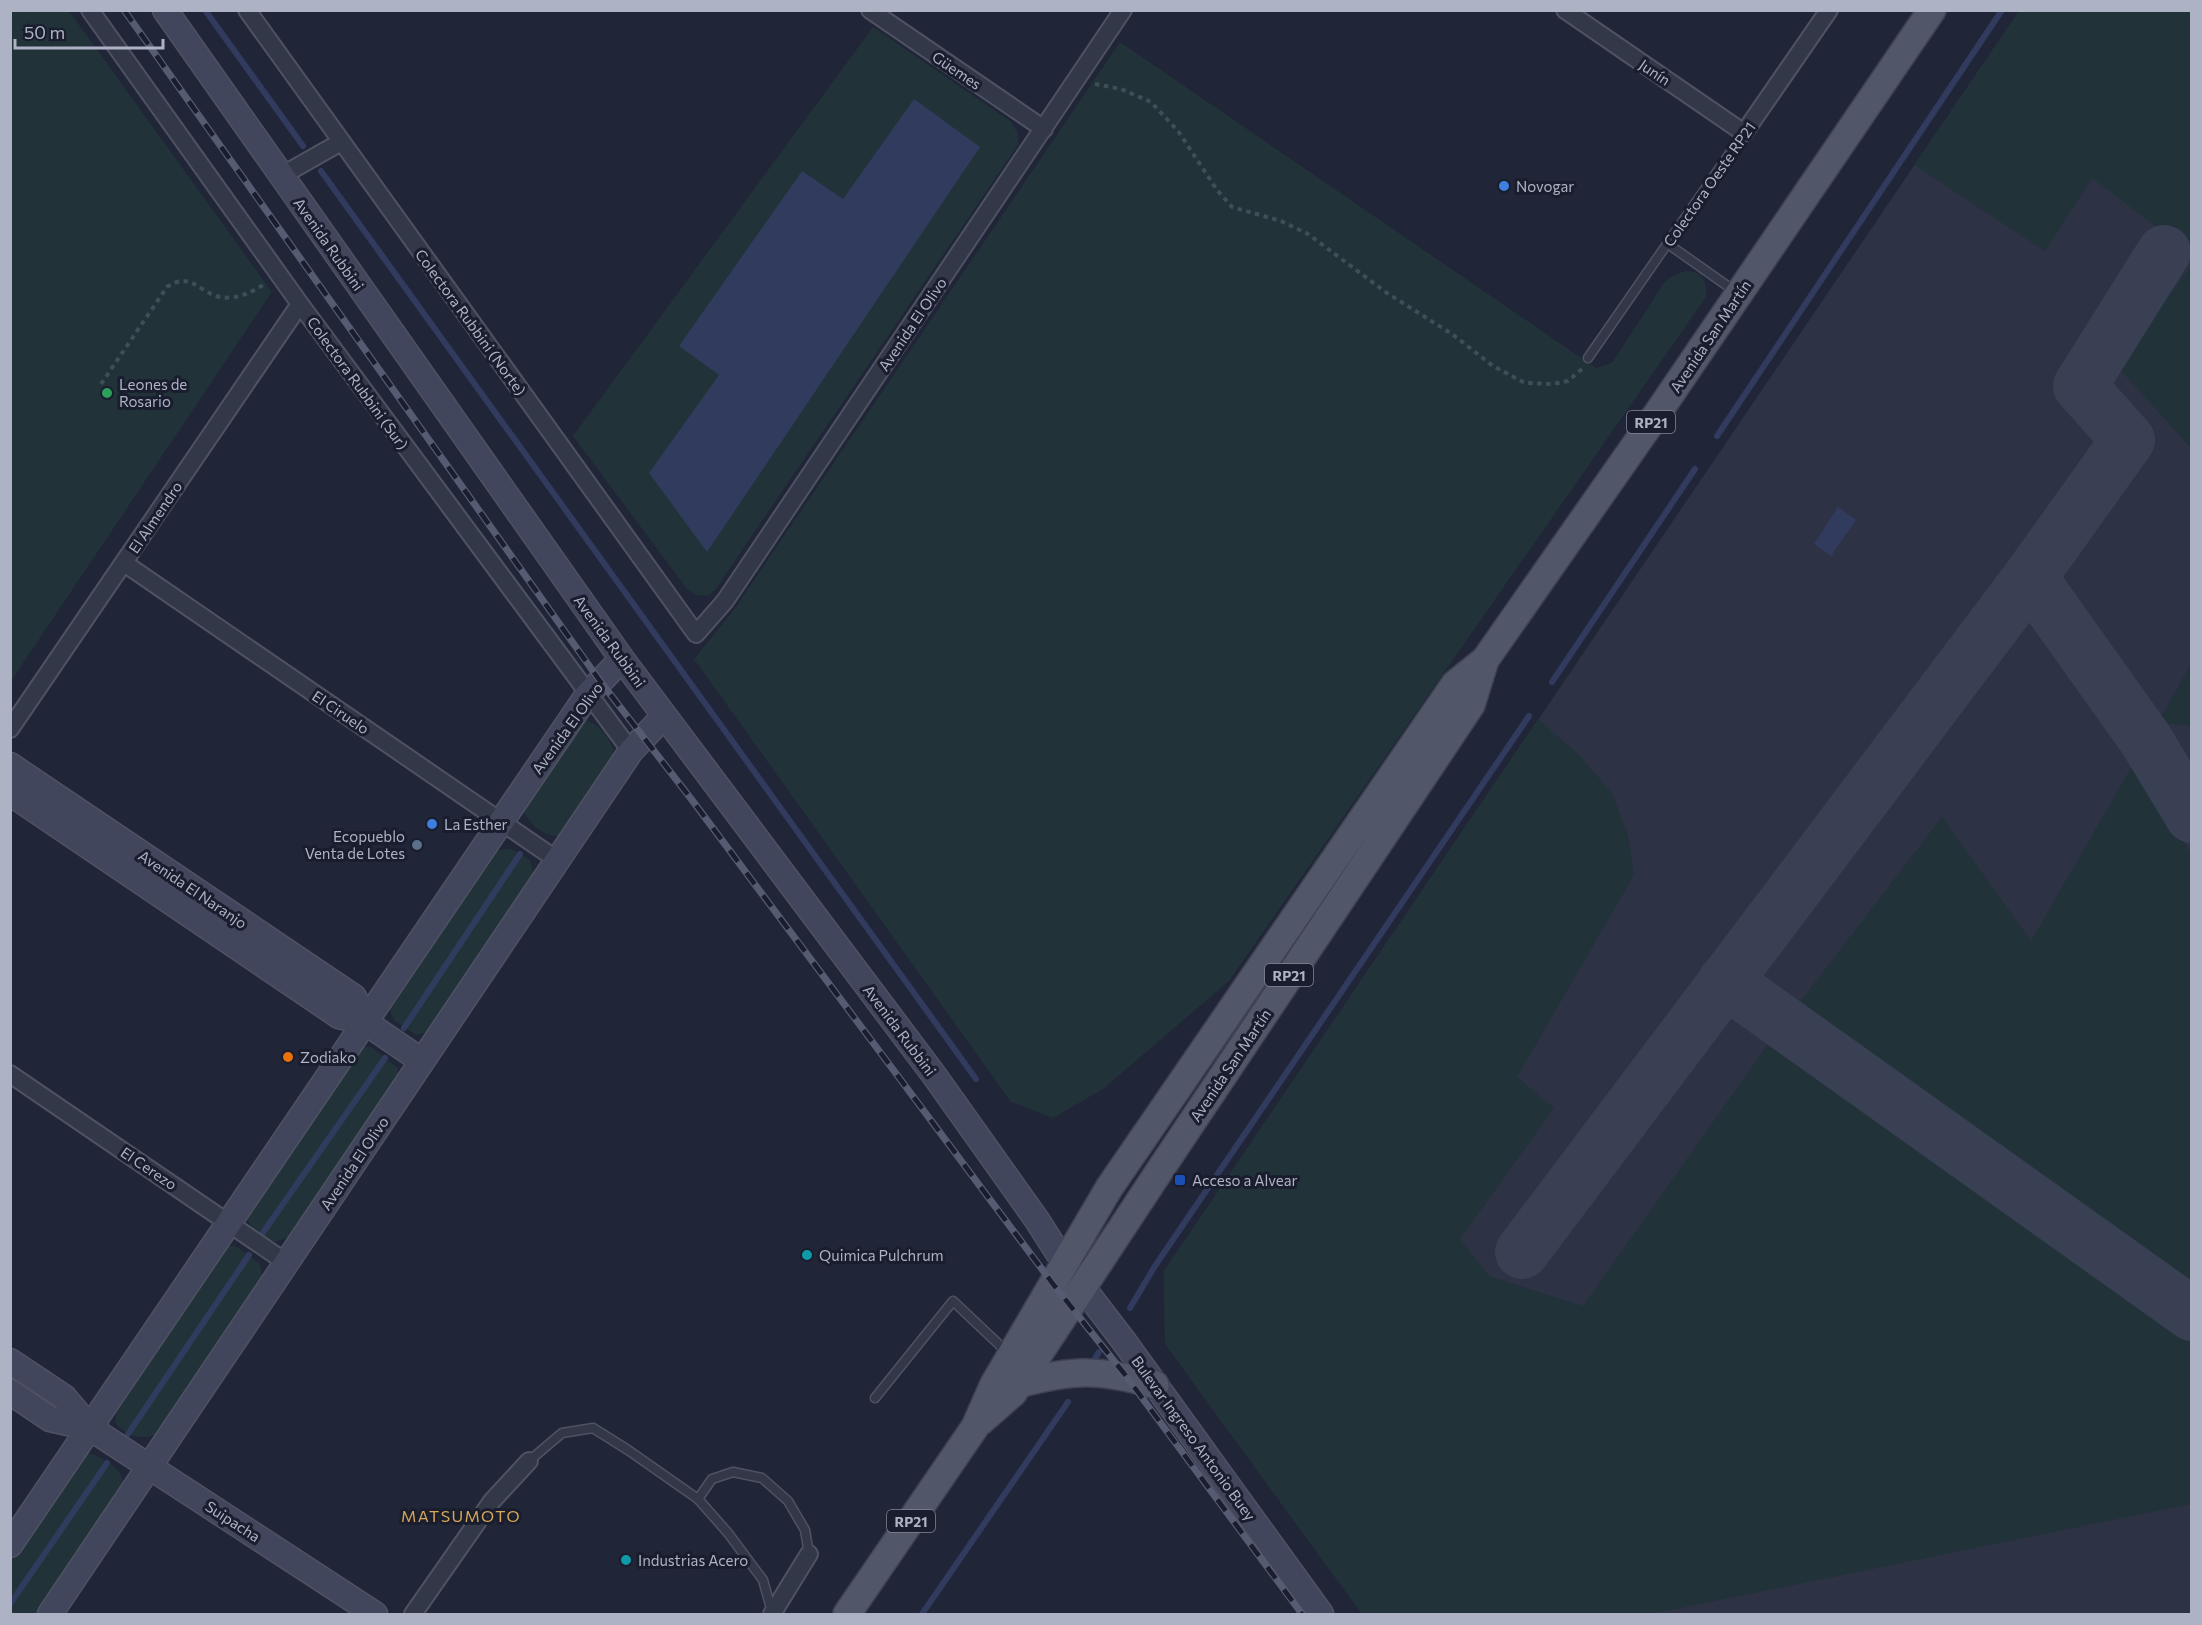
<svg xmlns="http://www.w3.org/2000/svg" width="2202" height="1625" viewBox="0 0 2202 1625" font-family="Commissioner,sans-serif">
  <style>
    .airport { fill: #2d3245 }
    .green { fill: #223239 }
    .water { fill: #313b5e }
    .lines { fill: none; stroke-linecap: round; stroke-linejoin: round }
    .stream { stroke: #313b5e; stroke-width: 6 }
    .taxiway { stroke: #3a4054; stroke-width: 54 }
    .lane-casing { stroke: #4e5263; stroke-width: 11 }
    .street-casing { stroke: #4e5263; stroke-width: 20 }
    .secondary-casing { stroke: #4e5263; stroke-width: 27 }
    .primary-casing { stroke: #3d4152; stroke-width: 30 }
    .path { stroke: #3f4f57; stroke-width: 4; stroke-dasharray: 4.5 4.5; stroke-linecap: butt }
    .lane { stroke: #333848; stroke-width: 8 }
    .street { stroke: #333848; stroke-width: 16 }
    .secondary { stroke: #41465c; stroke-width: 24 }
    .primary { stroke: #515669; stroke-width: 27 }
    .rail-casing { stroke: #555b70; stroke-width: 7 }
    .rail { stroke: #191d2d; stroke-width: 4.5; stroke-dasharray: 14; stroke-linecap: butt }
    .shop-dot { fill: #3f7fe0; stroke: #191d2d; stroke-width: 2 }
    .leisure-dot { fill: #2e9e5b; stroke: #191d2d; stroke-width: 2 }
    .service-dot { fill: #5c6f8a; stroke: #191d2d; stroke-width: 2 }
    .food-dot { fill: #e8710a; stroke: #191d2d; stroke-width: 2 }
    .transit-dot { fill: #1a4fb4; stroke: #191d2d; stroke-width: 2 }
    .culture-dot { fill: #0f9aa8; stroke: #191d2d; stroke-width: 2 }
    .labels { text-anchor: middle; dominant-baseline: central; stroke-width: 6; stroke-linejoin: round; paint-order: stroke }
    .shield { fill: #191d2d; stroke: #818597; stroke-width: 1.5 }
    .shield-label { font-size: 14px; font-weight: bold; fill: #adb2c5 }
    .street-label { font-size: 15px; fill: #adb2c5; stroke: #191d2d }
    .poi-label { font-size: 15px; fill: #adb2c5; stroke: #191d2d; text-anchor: start }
    .neighbourhood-label { font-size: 16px; letter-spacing: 1.5px; fill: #d6a758; stroke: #191d2d }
  </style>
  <rect width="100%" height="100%" fill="#202538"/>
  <!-- airport -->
  <path class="airport" d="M2019,11H2191V1614H1362L1165,1344L1164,1271Z"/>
  <!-- green -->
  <path class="green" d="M11,10L69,11L272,292L11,681Z
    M2019,11H2191V253L2092,178L2045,251L1914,165Z
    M873,27L1010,121L1018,133V145L715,590L707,596L697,595L687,589L573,436Z
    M1120,42L1596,368L1612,363C1625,343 1638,323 1651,303C1656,296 1660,285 1667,280C1686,264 1710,270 1706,297L1229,981L1103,1089L1053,1118L1011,1102L694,659L733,611Z
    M2191,266L2192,448H2191L2117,366Z
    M2191,664V726L2158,722Z
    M1538,719L1580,756L1612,793L1628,835L1634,875L1517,1077L1554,1108L1460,1239L1489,1276L1583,1306L1768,1044L2191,1334V1504L1651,1614H1362L1165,1344L1164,1271Z
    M588,721C603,727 610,739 615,754L560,836C544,837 529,824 523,810L578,724Z
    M2135,761L2191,854V1281L1797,1006L1942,817L2031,941Z
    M511,849L530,860L534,876L431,1031L416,1035L394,1020L388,1006L497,850Z
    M360,1047H371L398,1068L399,1079L289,1237L275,1242C260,1234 248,1229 245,1211Z
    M234,1245L260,1264L263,1279L158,1434C142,1441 125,1436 115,1422L116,1414L220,1249Z
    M85,1453C95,1453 114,1464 120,1473C123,1478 123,1483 122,1489L38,1614H11V1559L78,1458Z"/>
  <!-- water -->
  <path class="water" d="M914,99L980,147L707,552L649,473L719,375L679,346L802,171L843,199Z
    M1838,507L1856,520L1831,556L1814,544Z"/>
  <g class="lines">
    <!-- stream -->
    <path class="stream" d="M205,10L303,146
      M321,171L976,1079
      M1717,436L2002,10
      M1552,682L1695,469
      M404,1028L520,854
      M262,1234L385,1058
      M1130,1308L1155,1266L1529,716
      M1094,1360L1099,1352
      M128,1434L249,1255
      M10,1604L107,1463
      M922,1614L1068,1402"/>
    <!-- taxiway -->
    <path class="taxiway" d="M2030,577L2146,740L2192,816
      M1725,981L2192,1314
      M1522,1252L2030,577L2128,440L2080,386L2164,252"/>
    <!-- lane casing -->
    <g class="lane-casing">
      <path id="lane" d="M1668,244L1736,292
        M1588,358L1744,133
        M875,1398L953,1301L1008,1353
        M529,1461L562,1433L593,1428L628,1450L698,1499L728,1533L763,1580L772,1612
        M698,1499L712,1479L733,1472L762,1478L788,1501L805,1530L809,1554"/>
    </g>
    <!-- street casing -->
    <g class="street-casing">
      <path id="street" d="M90,10L300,304L631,751
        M247,10L696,634L725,601L1123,10
        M870,10L1044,129
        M1565,10L1744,133L1829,10
        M281,176L341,142
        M124,563L557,860
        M10,729L300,304
        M10,1074L287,1263
        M413,1614L492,1501L529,1461
        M772,1614L809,1554"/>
    </g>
    <!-- secondary casing -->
    <g class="secondary-casing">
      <path id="secondary" d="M165,10L622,659L934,1075L1037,1220L1065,1264L1123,1340L1321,1614
        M10,765L354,997L365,1022
        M10,793L339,1016L365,1022L422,1061
        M10,1361L64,1397L90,1428L375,1614
        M10,1392L50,1419L90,1428
        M10,1545L588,694L622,659
        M50,1614L631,751L664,716"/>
    </g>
    <!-- primary casing -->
    <g class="primary-casing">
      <path id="primary" d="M1019,1384C1074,1369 1101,1369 1155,1385
        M981,1421L1013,1393L1164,1164L1471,705L1485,660
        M847,1614L975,1427L994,1384L1109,1188L1455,684L1485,660L1657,414L1932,10"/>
    </g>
    <!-- path -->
    <path class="path" d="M1095,84L1121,89L1151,102L1178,131L1217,190L1232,207L1281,221L1308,234L1387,293L1452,334L1493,366L1525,383L1553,384L1568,381L1582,369
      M101,384L167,287C191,271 198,292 220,297C236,300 253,292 266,283"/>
    <!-- lane -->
    <use href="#lane" class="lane"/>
    <!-- street -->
    <use href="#street" class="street"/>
    <!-- secondary -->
    <use href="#secondary" class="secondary"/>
    <!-- primary -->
    <use href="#primary" class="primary"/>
    <!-- rail casing -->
    <g class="rail-casing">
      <path id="rail" d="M124,10L600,681L692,800L1053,1284L1126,1376L1302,1614"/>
    </g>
    <!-- rail -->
    <use href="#rail" class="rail"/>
  </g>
  <!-- markers -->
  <g class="shop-dot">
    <circle cx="1504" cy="186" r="6"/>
    <circle cx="432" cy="824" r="6"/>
  </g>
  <circle class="leisure-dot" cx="107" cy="393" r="6"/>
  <circle class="service-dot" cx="417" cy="845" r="6"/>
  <circle class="food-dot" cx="288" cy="1057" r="6"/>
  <rect class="transit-dot" x="1174" y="1174" width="12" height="12" rx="3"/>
  <g class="culture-dot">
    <circle cx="807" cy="1255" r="6"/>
    <circle cx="626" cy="1560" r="6"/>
  </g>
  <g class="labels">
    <!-- shield labels -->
    <g class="shield">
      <rect x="1627" y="411" width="48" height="22" rx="4.5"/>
      <rect x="1265" y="964" width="48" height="22" rx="4.5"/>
      <rect x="887" y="1510" width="48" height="22" rx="4.5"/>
    </g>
    <g class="shield-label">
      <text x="1651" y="422">RP21</text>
      <text x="1289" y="975">RP21</text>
      <text x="911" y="1521">RP21</text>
    </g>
    <!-- street labels -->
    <g class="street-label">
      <text transform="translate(957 70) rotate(34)">Güemes</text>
      <text transform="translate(1655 72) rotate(34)">Junín</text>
      <text transform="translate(1709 184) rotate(-55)">Colectora Oeste RP21</text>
      <text transform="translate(329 244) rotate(55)">Avenida Rubbini</text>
      <text transform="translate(471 322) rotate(54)">Colectora Rubbini (Norte)</text>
      <text transform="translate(912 324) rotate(-56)">Avenida El Olivo</text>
      <text transform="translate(1710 336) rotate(-56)">Avenida San Martín</text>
      <text transform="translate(358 383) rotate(54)">Colectora Rubbini (Sur)</text>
      <text transform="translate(155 517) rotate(-56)">El Almendro</text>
      <text transform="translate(610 641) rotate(54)">Avenida Rubbini</text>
      <text transform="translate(341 712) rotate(34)">El Ciruelo</text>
      <text transform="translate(567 728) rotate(-54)">Avenida El Olivo</text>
      <text transform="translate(193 889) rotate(34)">Avenida El Naranjo</text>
      <text transform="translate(900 1030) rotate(53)">Avenida Rubbini</text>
      <text transform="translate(1230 1065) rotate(-56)">Avenida San Martín</text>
      <text transform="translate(354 1163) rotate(-56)">Avenida El Olivo</text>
      <text transform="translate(149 1168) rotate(34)">El Cerezo</text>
      <text transform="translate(1194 1438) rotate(54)">Bulevar Ingreso Antonio Buey</text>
      <text transform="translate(233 1521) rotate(33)">Suipacha</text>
    </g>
    <!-- poi labels -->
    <g class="poi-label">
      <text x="1516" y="186">Novogar</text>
      <text x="119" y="384">Leones de<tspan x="119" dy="17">Rosario</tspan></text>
      <text x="444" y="824">La Esther</text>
      <text x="405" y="836" text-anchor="end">Ecopueblo<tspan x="405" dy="17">Venta de Lotes</tspan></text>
      <text x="300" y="1057">Zodiako</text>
      <text x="1192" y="1180">Acceso a Alvear</text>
      <text x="819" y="1255">Quimica Pulchrum</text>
      <text x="638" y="1560">Industrias Acero</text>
    </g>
    <!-- neighbourhood labels -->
    <g class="neighbourhood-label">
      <text x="461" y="1515">MATSUMOTO</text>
    </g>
  </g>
  <!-- border -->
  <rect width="2202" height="1625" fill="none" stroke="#adb2c5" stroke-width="24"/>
  <!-- scale -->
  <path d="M15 39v9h148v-9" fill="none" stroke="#adb2c5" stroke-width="3"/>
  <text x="24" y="39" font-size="18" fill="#adb2c5" stroke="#191d2d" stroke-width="4.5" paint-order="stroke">50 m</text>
</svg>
